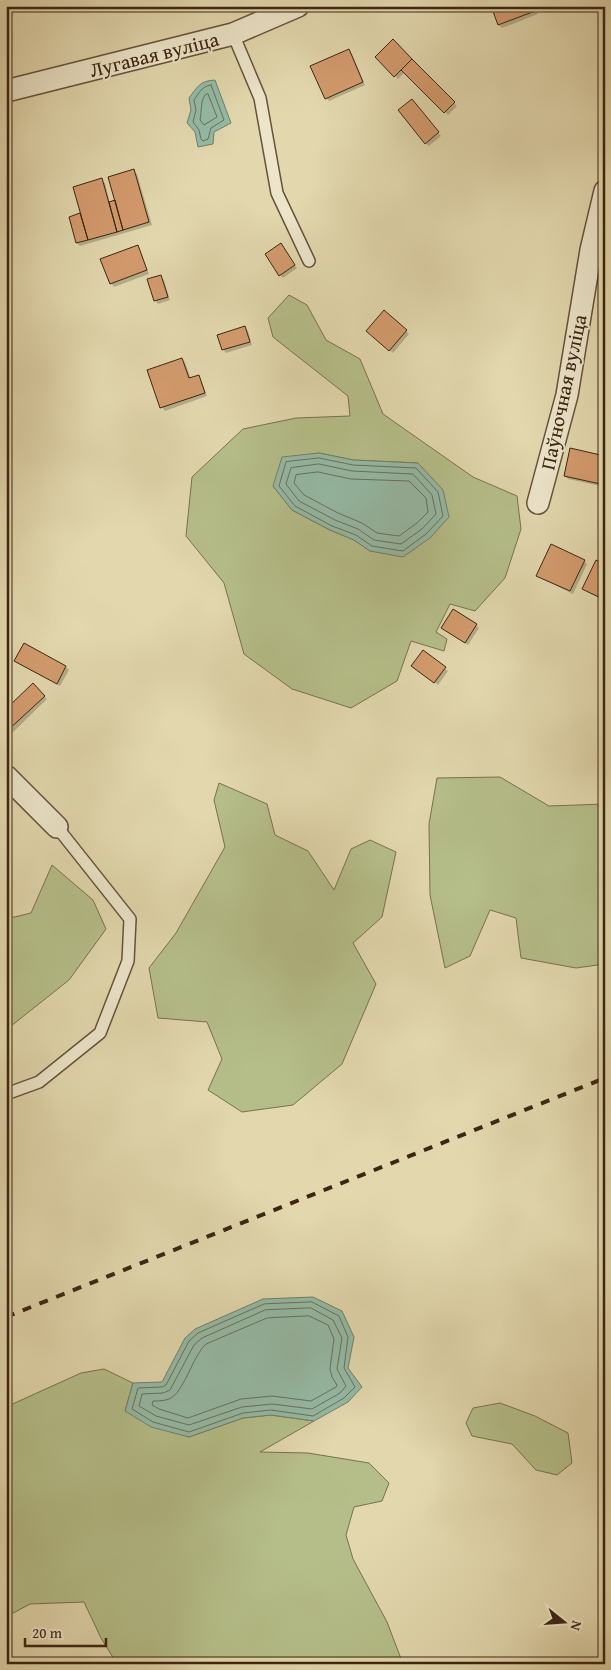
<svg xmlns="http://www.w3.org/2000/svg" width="611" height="1670" viewBox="0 0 611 1670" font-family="'Gentium Book Plus',serif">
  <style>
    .green { fill: #b5be89; stroke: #78724e; fill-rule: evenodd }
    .water { fill: #95baa6; stroke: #717f6b }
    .shadow { fill: #0003 }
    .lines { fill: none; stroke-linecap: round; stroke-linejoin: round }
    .shore { stroke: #68705c; stroke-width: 1 }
    .building { fill: #d39b6d; stroke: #3c2612 }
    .lane-casing { stroke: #665239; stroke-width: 14 }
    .street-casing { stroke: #665239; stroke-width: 24 }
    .lane { stroke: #ece5ca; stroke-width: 11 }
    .street { stroke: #ece5ca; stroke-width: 21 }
    .rail { stroke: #3c2612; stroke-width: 4; stroke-dasharray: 9 9; stroke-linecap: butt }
    .labels { text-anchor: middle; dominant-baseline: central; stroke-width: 4; stroke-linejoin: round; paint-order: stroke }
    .street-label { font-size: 20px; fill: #3c2612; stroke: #ece5ca }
  </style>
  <rect width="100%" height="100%" fill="#e2d7ad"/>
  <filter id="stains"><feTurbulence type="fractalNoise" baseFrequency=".004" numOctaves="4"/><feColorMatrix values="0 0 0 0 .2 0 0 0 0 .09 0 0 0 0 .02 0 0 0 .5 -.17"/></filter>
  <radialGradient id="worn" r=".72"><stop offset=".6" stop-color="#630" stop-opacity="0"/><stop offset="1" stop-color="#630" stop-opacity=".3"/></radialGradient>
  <!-- green -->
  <path class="green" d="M289,295L307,305L326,340L360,359L383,414L473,477L517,496L521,529L505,578L475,611L450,604L436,632L447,639L444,651L411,641L397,681L351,708L292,689L244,654L224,583L186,536L192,477L243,429L296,418L350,416L348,396L273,337L268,318ZM319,453L353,460L418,463L403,556L370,551L354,540L330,530L292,510L273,486Z
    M500,777L549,806L605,804V964L576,968L521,958L516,918L490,910L470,956L445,968L430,895L429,824L437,778Z
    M219,783L267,804L275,835L308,851L334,890L351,849L370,840L396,852L382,917L353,943L376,984L342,1064L293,1105L242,1112L208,1090L222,1059L207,1022L158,1018L149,968L176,933L225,847L214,800Z
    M52,865L93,900L106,929L69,980L6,1030V919L31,913Z
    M104,1369L133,1383L125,1411L189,1437L243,1418L271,1415L314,1421L260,1452L308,1453L369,1463L389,1483L382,1501L354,1507L346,1535L353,1559L387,1622L403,1664H117L101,1638L84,1602L30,1604L6,1617V1407L81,1373Z
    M500,1403L535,1416L568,1433L572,1463L557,1475L536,1470L512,1444L472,1436L466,1423L473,1408Z"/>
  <!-- water -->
  <path class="water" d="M215,80L231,123L214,132L213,144L198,147L195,132L187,123L191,110L189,98C198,86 200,81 215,80Z
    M319,453L353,460L418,463L443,490L449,517L430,538L403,557L370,551L354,540L330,530L292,510L273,486L282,457Z
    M313,1297L342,1311L354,1337L348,1368L362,1387L348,1402L314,1421L271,1415L243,1418L189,1437L151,1427L125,1411L133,1383L162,1382L185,1338L195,1329L263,1299Z"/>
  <!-- shadow -->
  <path class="shadow" d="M492,6H535L538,14L502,28L499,25Z
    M546,6H561L549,10Z
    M393,41L457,106L448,115L405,72L398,79L376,57Z
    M348,50L352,54L365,85L329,101L326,98Z
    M415,103L441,136L429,146L425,143Z
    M134,171L137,174L152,225L80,246L77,243L70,218L82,214L101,180L105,183L110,203L117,201Z
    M137,246L140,250L149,274L114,287L111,283Z
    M284,248L297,268L283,278L280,275Z
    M160,276L164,280L170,300L158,304L155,300Z
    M245,328L248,331L252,345L226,353L223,349Z
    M406,331L409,334L393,353L371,334Z
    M182,359L185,362L191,379L198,376L201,380L207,396L165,411L162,407Z
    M605,457V487L568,479L565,476Z
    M584,561L587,564L573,594L541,578L538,575Z
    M605,565V601L587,592L583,589Z
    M476,625L479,628L468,645L446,631Z
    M24,645L66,667L69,670L60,686L19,664L16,661Z
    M423,652L448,671L438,685L416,669Z
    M33,685L47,699L6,739V711Z"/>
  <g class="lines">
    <!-- shore -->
    <path class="shore" d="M211,85L224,120L211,128L208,139L203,141L201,139L199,130L193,122L196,110L194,100C199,93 202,86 211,85Z
      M208,94L217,117L204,125L200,120C202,111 200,102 205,95Z
      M319,458L353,465L416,468L438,492L443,516L426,534L403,551L372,546L356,535L332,526L295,506L279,486L286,462Z
      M319,464L352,471L413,474L432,495L436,514L422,529L401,544L374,540L358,529L335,520L299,501L286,484L291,468Z
      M318,472L351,479L409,481L426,498L428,512L417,523L399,536L377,533L362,523L338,513L304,495L294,483L296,475Z
      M312,1302L339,1316L348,1337L344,1368L355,1387L344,1398L313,1416L271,1410L243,1413L189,1432L153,1422L132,1409L138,1388L162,1387L166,1385L189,1341L198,1333L264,1304Z
      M311,1308L333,1320L342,1338L337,1369L346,1386L340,1393L312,1409L272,1404L242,1407L189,1425L156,1416L139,1406L142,1394L163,1393L170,1390L194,1345L202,1338L265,1310Z
      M309,1316L328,1325L334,1339L330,1369L332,1377L337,1385L336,1387L311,1401L272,1396L241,1399L188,1418L159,1409L152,1405L153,1401C158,1401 164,1401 169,1399C184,1393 192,1357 206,1344L267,1318Z"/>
  </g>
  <!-- building -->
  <path class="building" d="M491,6H534L535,11L498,25Z
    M393,39L412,59L394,77L375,57Z
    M349,49L363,82L325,99L310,66Z
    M412,59L455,102L444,113L401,70Z
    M412,99L439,132L425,144L398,110Z
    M134,169L149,222L123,230L108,177Z
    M102,178L117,232L88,240L73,187Z
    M115,200L123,230L117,232L109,202Z
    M80,213L88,240L76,243L69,217Z
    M281,243L295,265L279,276L265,254Z
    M138,245L147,270L110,284L100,259Z
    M161,275L168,297L154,301L147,279Z
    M384,310L407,330L389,351L366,331Z
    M245,326L250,342L222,350L217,335Z
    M182,358L189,378L199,375L205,393L160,408L147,370Z
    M570,448L605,456V485L564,476Z
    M551,544L585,560L570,591L536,576Z
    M596,560L605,564V595L603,599L582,589Z
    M453,609L477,624L465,643L441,628Z
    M24,643L66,666L57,684L14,661Z
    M423,650L446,667L434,683L411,666Z
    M33,683L45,696L6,732V709Z"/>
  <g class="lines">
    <!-- lane casing -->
    <g class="lane-casing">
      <path id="lane" d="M233,34L260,98L277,193L309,261
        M6,1094L39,1082L100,1033L128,961L130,919L57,827"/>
    </g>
    <!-- street casing -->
    <g class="street-casing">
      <path id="street" d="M6,91L233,34L298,6
        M538,503L567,395L591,250L605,191
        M6,776L57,827"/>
    </g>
    <!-- lane -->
    <use href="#lane" class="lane"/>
    <!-- street -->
    <use href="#street" class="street"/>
    <!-- rail -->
    <path class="rail" d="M6,1317L605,1078"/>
  </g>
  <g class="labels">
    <!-- street labels -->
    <g class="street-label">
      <text transform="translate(154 54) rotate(-14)">Лугавая вуліца</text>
      <text transform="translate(563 392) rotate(-78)">Паўночная вуліца</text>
    </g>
  </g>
  <!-- margin -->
  <rect width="611" height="1670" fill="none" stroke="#e2d7ad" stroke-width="25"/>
  <rect x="8" y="8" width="596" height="1655" fill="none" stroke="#3c2612" stroke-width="2.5"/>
  <rect x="12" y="12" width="586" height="1645" fill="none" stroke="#3c2612"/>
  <!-- north arrow -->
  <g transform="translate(564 1622) rotate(107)" stroke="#ece5ca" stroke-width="4" paint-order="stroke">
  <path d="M0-4L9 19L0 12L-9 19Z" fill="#3c2612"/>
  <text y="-8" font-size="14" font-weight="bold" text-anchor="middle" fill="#3c2612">N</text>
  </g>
  <!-- scale -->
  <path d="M25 1638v8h81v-8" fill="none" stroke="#3c2612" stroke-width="2.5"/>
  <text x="32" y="1638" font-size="15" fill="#3c2612" stroke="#ece5ca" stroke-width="4" paint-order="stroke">20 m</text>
  <rect width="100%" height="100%" filter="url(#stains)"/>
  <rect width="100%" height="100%" fill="url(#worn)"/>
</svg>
